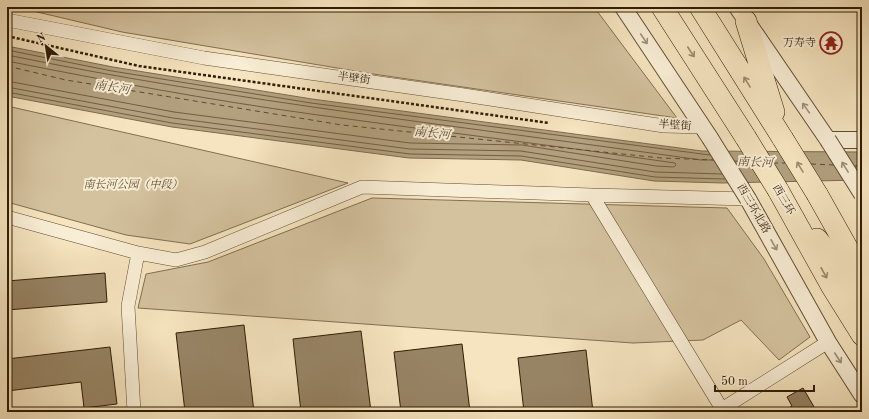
<svg xmlns="http://www.w3.org/2000/svg" width="869" height="419" viewBox="0 0 869 419" font-family="'Old Standard TT','Noto Serif SC',serif">
  <style>
    .green { fill: #d4c29f; stroke: #826f51 }
    .water { fill: #b2a07f; stroke: #7e6b4d }
    .lines { fill: none; stroke-linecap: round; stroke-linejoin: round }
    .shore { stroke: #725e41; stroke-width: 1 }
    .ferry { stroke: #5e4a2e; stroke-width: 1; stroke-dasharray: 5 4; stroke-linecap: butt }
    .building { fill: #978465; stroke: #311c03 }
    .minor-casing { stroke: #624e32; stroke-width: 14 }
    .tertiary-casing { stroke: #624e32; stroke-width: 18 }
    .trunk-casing { stroke: #311c03; stroke-width: 22 }
    .path { stroke: #311c03; stroke-width: 2.5; stroke-dasharray: 3 2; stroke-linecap: butt }
    .minor { stroke: #f8edd5; stroke-width: 13 }
    .tertiary { stroke: #f8edd5; stroke-width: 16 }
    .trunk { stroke: #f5e4bf; stroke-width: 21 }
    .tertiary-bridge-casing { stroke: #624e32; stroke-width: 18; stroke-linecap: butt }
    .trunk-bridge-casing { stroke: #311c03; stroke-width: 22; stroke-linecap: butt }
    .tertiary-bridge { stroke: #f8edd5; stroke-width: 16 }
    .trunk-bridge { stroke: #f5e4bf; stroke-width: 21 }
    .oneway { stroke: #9e8f76 }
    .oneway2 { stroke: #9d8a6a }
    .labels { text-anchor: middle; dominant-baseline: central; stroke-width: 4; stroke-linejoin: round; paint-order: stroke }
    .poi-label { font-size: 11px; fill: #311c03; stroke: #f8edd5; text-anchor: end }
    .street-label { font-size: 11px; fill: #311c03; stroke: #f8edd5 }
    .park-label { font-size: 11px; font-style: italic; fill: #624e32; stroke: #f8edd5 }
    .water-label { font-size: 12px; font-style: italic; fill: #5e4a2e; stroke: #f8edd5 }
  </style>
  <rect width="100%" height="100%" fill="#f5e4bf"/>
  <filter id="stains"><feTurbulence type="fractalNoise" baseFrequency=".005" numOctaves="4"/><feColorMatrix values="0 0 0 0 .2 0 0 0 0 .09 0 0 0 0 .02 0 0 0 .5 -.17"/></filter>
  <radialGradient id="worn" r=".72"><stop offset=".6" stop-color="#630" stop-opacity="0"/><stop offset="1" stop-color="#630" stop-opacity=".3"/></radialGradient>
  <!-- green -->
  <path class="green" d="M16,7H594L677,118L373,74L122,32Z
    M7,106L348,183L190,244L126,235L7,202Z
    M372,198L727,208L764,259L810,337L779,360L741,320L703,340L633,343L138,308L146,274L208,262Z"/>
  <!-- water -->
  <path class="water" d="M7,46L113,67L312,99L702,151L862,152V180L722,183L654,181L521,160L409,158L172,127L7,96Z"/>
  <g class="lines">
    <!-- shore -->
    <path class="shore" d="M7,50L112,71L311,103L710,155
      M7,55C237,102 469,127 701,160H713
      M7,61C108,81 209,100 311,114C432,131 554,145 675,163L676,165L674,167L656,166L522,145L410,143L174,112L7,81
      M7,87L173,118L410,149L521,151L655,172L722,174
      M7,92L172,123L410,154L521,156L655,177L725,179"/>
    <!-- ferry -->
    <path class="ferry" d="M7,66L66,80L342,125L661,158L716,160
      M733,161L750,162
      M773,163H785
      M811,164L835,165
      M853,166H862"/>
  </g>
  <!-- building -->
  <path class="building" d="M105,273L107,302L7,310V281Z
    M244,325L254,412H185L176,333Z
    M361,331L371,412H301L293,339Z
    M462,344L470,412H401L394,352Z
    M110,347L117,404L84,408L81,382L7,391V359Z
    M586,350L593,412H524L518,358Z
    M803,388L817,412H782L792,406L787,397Z"/>
  <g class="lines">
    <!-- minor casing -->
    <g class="minor-casing">
      <path id="minor" d="M7,20L204,58L464,95L664,126L703,127
        M748,199L592,195L722,409L828,342
        M7,217L138,253L176,260L205,252L362,187L592,195
        M134,412L128,306L138,253"/>
    </g>
    <!-- tertiary casing -->
    <g class="tertiary-casing">
      <path id="tertiary" d="M623,7L710,138
        M737,7L828,140H862
        M748,199L828,342L862,395"/>
    </g>
    <!-- trunk casing -->
    <g class="trunk-casing">
      <path id="trunk" d="M662,7L746,138
        M700,7L783,139
        M746,21L774,112
        M778,190L832,287L862,335
        M817,194L862,274
        M817,239L850,281L862,299"/>
    </g>
    <!-- path -->
    <path class="path" d="M7,36L139,66L549,123"/>
    <!-- minor -->
    <use href="#minor" class="minor"/>
    <!-- tertiary -->
    <use href="#tertiary" class="tertiary"/>
    <!-- trunk -->
    <use href="#trunk" class="trunk"/>
    <!-- tertiary-bridge casing -->
    <g class="tertiary-bridge-casing">
      <path id="tertiary-bridge" d="M710,138L748,199
        M828,140L862,194"/>
    </g>
    <!-- trunk-bridge casing -->
    <g class="trunk-bridge-casing">
      <path id="trunk-bridge" d="M746,138L778,190
        M783,139L817,194"/>
    </g>
    <!-- tertiary-bridge -->
    <use href="#tertiary-bridge" class="tertiary-bridge"/>
    <!-- trunk-bridge -->
    <use href="#trunk-bridge" class="trunk-bridge"/>
  </g>
  <!-- one-way arrows -->
  <defs><path id="oneway-shaft" d="M-6 0H5M1.5-3L5.5 0L1.5 3" fill="none" stroke-width="1.6" stroke-linecap="round" stroke-linejoin="round"/></defs>
  <g class="oneway">
    <use href="#oneway-shaft" transform="translate(644 39) rotate(56)"/>
    <use href="#oneway-shaft" transform="translate(806 108) rotate(-125)"/>
    <use href="#oneway-shaft" transform="translate(845 167) rotate(-122)"/>
    <use href="#oneway-shaft" transform="translate(774 245) rotate(61)"/>
    <use href="#oneway-shaft" transform="translate(838 358) rotate(57)"/>
  </g>
  <g class="oneway2">
    <use href="#oneway-shaft" transform="translate(691 52) rotate(57)"/>
    <use href="#oneway-shaft" transform="translate(747 82) rotate(-122)"/>
    <use href="#oneway-shaft" transform="translate(800 167) rotate(-121)"/>
    <use href="#oneway-shaft" transform="translate(824 273) rotate(61)"/>
  </g>
  <!-- icons -->
  <defs>
    <g id="temple-ring" transform="scale(1.15)"><circle r="9.5" fill="#f8edd5" stroke="#8f2418" stroke-width="1.5"/><path d="M0-6L5-2H3V0L6.5 2.5H4V6H1.5V3h-3V6H-4V2.5H-6.5L-3 0V-2H-5Z" fill="#8f2418"/></g>
  </defs>
  <g fill-rule="evenodd">
    <use href="#temple-ring" x="831" y="43"/>
  </g>
  <g class="labels">
    <!-- poi labels -->
    <g class="poi-label">
      <text x="816" y="43">万寿寺</text>
    </g>
    <!-- street labels -->
    <g class="street-label">
      <text transform="translate(354 79) rotate(8)">半壁街</text>
      <text transform="translate(675 126) rotate(4)">半壁街</text>
      <text transform="translate(783 200) rotate(60)">西三环</text>
      <text transform="translate(753 209) rotate(60)">西三环北路</text>
    </g>
    <!-- park labels -->
    <g class="park-label">
      <text x="133" y="185">南长河公园（中段）</text>
    </g>
    <!-- water labels -->
    <g class="water-label">
      <text transform="translate(112 88) rotate(9)">南长河</text>
      <text transform="translate(432 134) rotate(6)">南长河</text>
      <text transform="translate(755 163) rotate(2)">南长河</text>
    </g>
  </g>
  <!-- margin -->
  <rect width="869" height="419" fill="none" stroke="#f5e4bf" stroke-width="24"/>
  <rect x="8" y="8" width="853" height="403" fill="none" stroke="#311c03" stroke-width="2"/>
  <rect x="12" y="12" width="845" height="395" fill="none" stroke="#311c03"/>
  <!-- north arrow -->
  <g transform="translate(46 46) rotate(330)" stroke="#f8edd5" stroke-width="3" paint-order="stroke">
  <path d="M0-3L7 15L0 10L-7 15Z" fill="#311c03"/>
  <text y="-6" font-size="11" font-weight="bold" text-anchor="middle" fill="#311c03">N</text>
  </g>
  <!-- scale -->
  <path d="M715 385v6h99v-6" fill="none" stroke="#311c03" stroke-width="2"/>
  <text x="721" y="385" font-size="12" fill="#311c03" stroke="#f8edd5" stroke-width="3" paint-order="stroke">50 m</text>
  <rect width="100%" height="100%" filter="url(#stains)"/>
  <rect width="100%" height="100%" fill="url(#worn)"/>
</svg>
